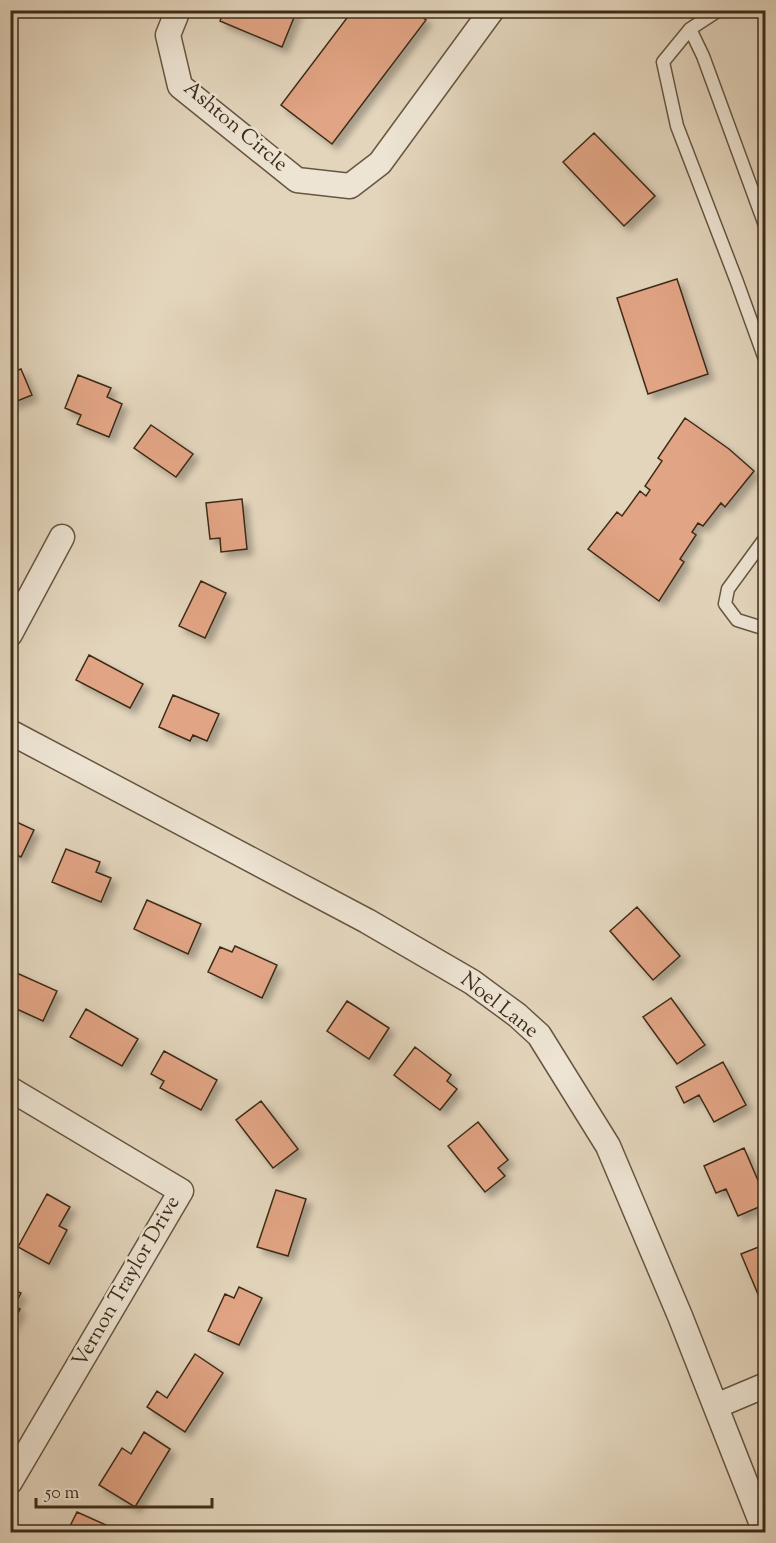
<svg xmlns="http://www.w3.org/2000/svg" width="776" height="1543" viewBox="0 0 776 1543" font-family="'Sorts Mill Goudy',serif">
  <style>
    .building { fill: #e1a484; stroke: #3e2c18; stroke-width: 1.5; filter: url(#shadow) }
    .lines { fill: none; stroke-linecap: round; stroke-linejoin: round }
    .service-casing { stroke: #675641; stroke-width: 15 }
    .minor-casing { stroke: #675641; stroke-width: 27 }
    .service { stroke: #ede4d3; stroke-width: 12 }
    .minor { stroke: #ede4d3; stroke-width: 24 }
    .labels { text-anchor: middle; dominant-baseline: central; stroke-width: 5; stroke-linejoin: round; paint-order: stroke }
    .street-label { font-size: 21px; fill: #3e2c18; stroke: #ede4d3 }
  </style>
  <defs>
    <filter id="shadow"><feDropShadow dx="5.5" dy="5.5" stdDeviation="3" flood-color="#0004"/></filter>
  </defs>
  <rect width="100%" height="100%" fill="#e3d5bc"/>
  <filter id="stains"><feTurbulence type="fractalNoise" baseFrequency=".00333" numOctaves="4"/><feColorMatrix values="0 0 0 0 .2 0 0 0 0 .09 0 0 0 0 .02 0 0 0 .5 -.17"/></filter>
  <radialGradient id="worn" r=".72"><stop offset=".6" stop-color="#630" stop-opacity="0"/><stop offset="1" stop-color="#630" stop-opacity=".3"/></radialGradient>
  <!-- building -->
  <path class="building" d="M224,10H297L282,47L220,21Z
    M353,10H413L426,20L332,144L281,105Z
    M594,133L655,196L624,226L563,162Z
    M677,279L708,374L648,394L617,298Z
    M21,369L32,395L10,404V373Z
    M78,375L111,388L107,397L122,404L109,437L77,424L81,415L65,408Z
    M685,418L729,449L754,471L725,507L721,503L703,526L698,523L692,532L696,535L680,559L684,562L659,601L588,549L617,512L622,516L640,491L646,496L650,490L645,486L662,461L658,458Z
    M151,425L193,454L176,477L134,448Z
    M242,499L247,549L221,552L220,538L210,539L206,503Z
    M201,581L226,593L205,638L179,626Z
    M89,655L143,684L130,708L76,680Z
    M173,695L219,714L207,741L193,735L190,741L159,727Z
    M10,819L34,830L21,857L10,852Z
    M66,849L100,862L96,872L111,878L101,902L52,882Z
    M147,900L201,924L188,954L134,929Z
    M637,907L680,956L653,980L610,931Z
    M235,946L277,965L262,998L208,972L220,947L232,952Z
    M10,970L57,991L43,1021L10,1006Z
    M671,998L705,1045L677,1064L643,1017Z
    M347,1001L389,1028L369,1059L327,1031Z
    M86,1009L138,1039L122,1066L70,1037Z
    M415,1047L451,1075L447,1081L457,1089L440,1110L394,1075Z
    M164,1051L217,1080L201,1110L160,1088L164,1081L151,1074Z
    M723,1062L746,1105L714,1122L699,1095L684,1103L676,1087Z
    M261,1101L298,1149L273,1168L236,1120Z
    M478,1122L508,1160L498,1168L505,1176L485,1192L448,1146Z
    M744,1148L766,1199V1204L738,1216L726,1189L716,1193L704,1166Z
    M276,1190L306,1199L288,1256L257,1247Z
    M47,1194L70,1207L59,1226L67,1230L49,1264L18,1247Z
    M766,1244V1313L741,1254Z
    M239,1287L262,1298L239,1345L208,1331L225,1294L234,1298Z
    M10,1288L21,1293L14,1306L20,1309L10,1329Z
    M195,1354L223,1373L185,1432L147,1407L157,1391L167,1398Z
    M144,1432L170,1449L135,1507L99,1485L122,1448L131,1454Z
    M77,1512L115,1529L113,1532H67Z"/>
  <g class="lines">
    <!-- service casing -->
    <g class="service-casing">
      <path id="service" d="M719,10L690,29L663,62L677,126L737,282L766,362
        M690,29L703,56L766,228
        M766,537L728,589L725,604L737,620L766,629"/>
    </g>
    <!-- minor casing -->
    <g class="minor-casing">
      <path id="minor" d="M178,10L168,35L180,86L297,180L350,186L380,163L492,10
        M10,634L62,537
        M10,732L367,921L472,982L517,1015L539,1035L608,1146L680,1316L765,1532
        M10,1089L181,1191L10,1482
        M716,1406L766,1385"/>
    </g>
    <!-- service -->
    <use href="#service" class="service"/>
    <!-- minor -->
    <use href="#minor" class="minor"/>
  </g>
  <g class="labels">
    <!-- street labels -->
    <g class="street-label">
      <text transform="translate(235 127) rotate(40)">Ashton Circle</text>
      <text transform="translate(499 1006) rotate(38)">Noel Lane</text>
      <text transform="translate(127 1282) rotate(-60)">Vernon Traylor Drive</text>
    </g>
  </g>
  <!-- margin -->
  <rect width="776" height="1543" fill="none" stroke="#e3d5bc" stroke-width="36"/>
  <rect x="12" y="12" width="752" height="1519" fill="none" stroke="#3e2c18" stroke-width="3"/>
  <rect x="18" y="18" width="740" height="1507" fill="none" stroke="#3e2c18" stroke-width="1.5"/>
  <!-- scale -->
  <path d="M36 1498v9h176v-9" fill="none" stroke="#3e2c18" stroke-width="3"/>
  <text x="45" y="1498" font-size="18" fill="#3e2c18" stroke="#ede4d3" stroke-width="4.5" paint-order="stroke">50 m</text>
  <rect width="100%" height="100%" filter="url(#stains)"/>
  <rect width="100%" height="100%" fill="url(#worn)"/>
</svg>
